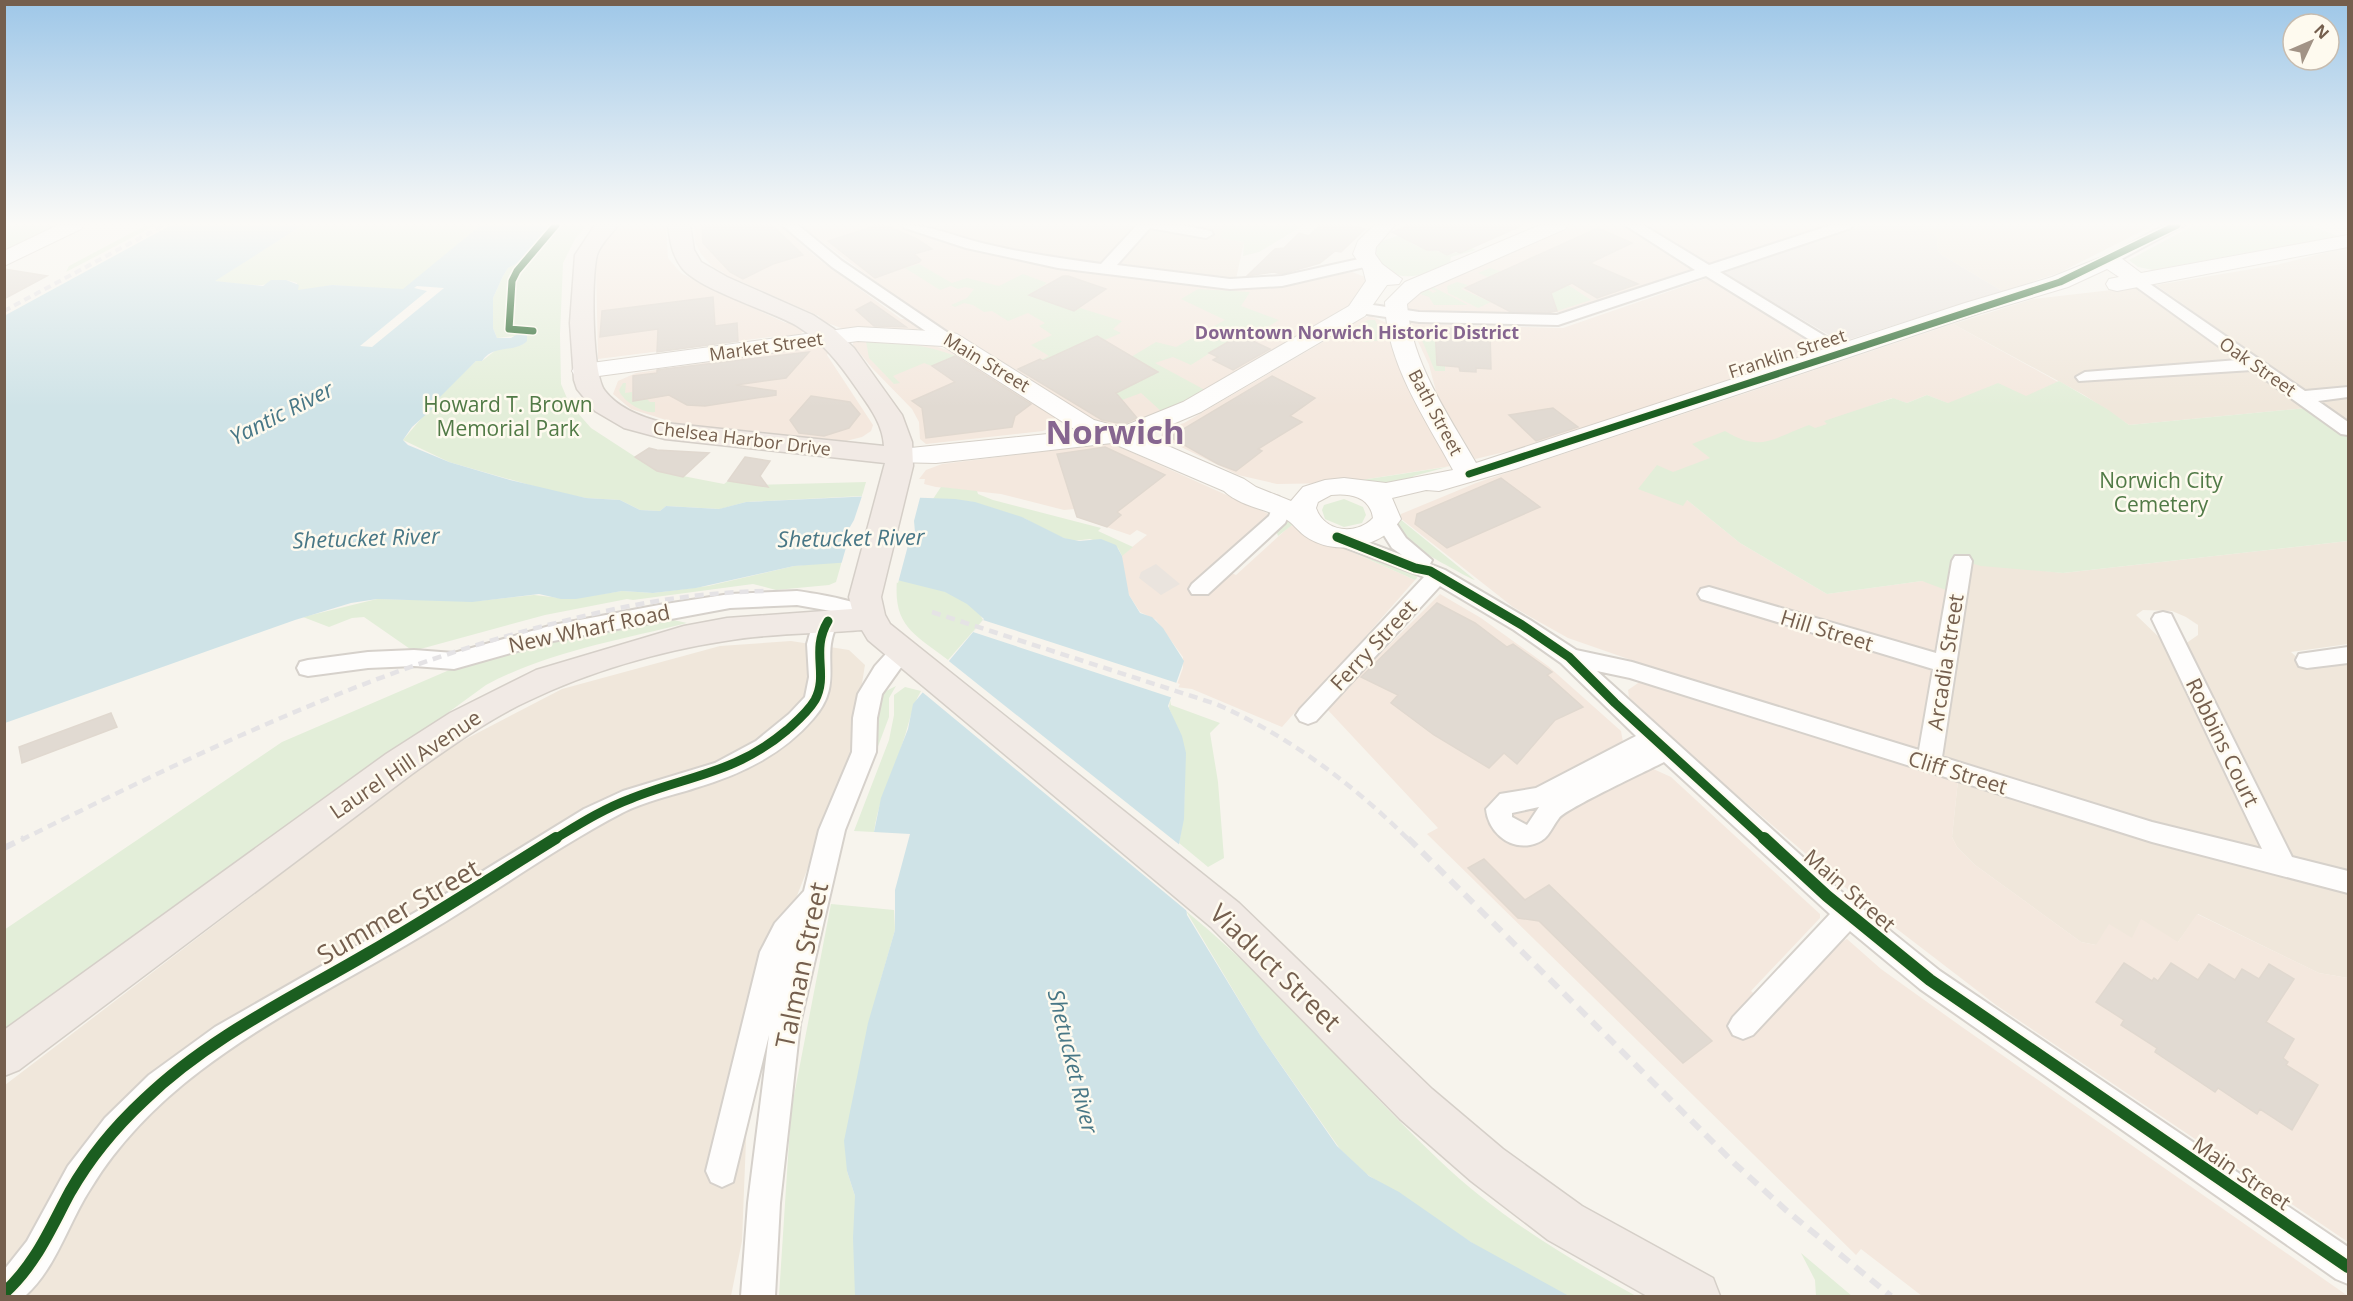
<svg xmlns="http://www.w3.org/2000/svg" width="2353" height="1301" viewBox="0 0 2353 1301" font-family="'Open Sans',sans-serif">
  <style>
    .residential { fill: #f0e7db }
    .commercial { fill: #f4e8de }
    .industrial { fill: #eae4de }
    .green { fill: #e3eed9 }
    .water { fill: #cfe3e7 }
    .pier { fill: #f7f4ed }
    .building { fill: #e1dad2; stroke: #e0d8cf; stroke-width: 1.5 }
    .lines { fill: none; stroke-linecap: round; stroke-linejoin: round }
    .street-casing { stroke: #d6d1cb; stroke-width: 4 }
    .secondary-casing { stroke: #d6d0c8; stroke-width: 2 }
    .highway-casing { stroke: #d5cfc8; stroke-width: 3 }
    .street { fill: #fefdfc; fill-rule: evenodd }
    .secondary { fill: #fefdfc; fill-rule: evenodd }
    .highway { fill: #f1eae5; fill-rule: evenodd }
    .rail-far2 { stroke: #e5e3e5; stroke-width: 4; stroke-dasharray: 7 4.5; stroke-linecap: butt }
    .rail-far1 { stroke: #e5e3e5; stroke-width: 4.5; stroke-dasharray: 9 6; stroke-linecap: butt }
    .rail { stroke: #e5e3e5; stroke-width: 6; stroke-dasharray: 12 8; stroke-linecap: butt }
    .cycleway-far2-casing { stroke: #fefaef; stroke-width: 10 }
    .cycleway-far1-casing { stroke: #fefaef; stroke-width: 13 }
    .cycleway-casing { stroke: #fefaef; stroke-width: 16 }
    .cycleway-far2 { stroke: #1b5e20; stroke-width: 7 }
    .cycleway-far1 { stroke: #1b5e20; stroke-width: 9 }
    .cycleway { stroke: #1b5e20; stroke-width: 12 }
    .labels { text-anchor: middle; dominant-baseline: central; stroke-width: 5; stroke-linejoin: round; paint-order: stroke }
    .far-neighbourhood-label { font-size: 18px; font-weight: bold; fill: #866690; stroke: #fefaef }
    .far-street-label { font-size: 18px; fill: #755f4e; stroke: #fefaef }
    .park-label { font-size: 21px; fill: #517a46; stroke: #fefaef }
    .street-label { font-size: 21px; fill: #755f4e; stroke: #fefaef }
    .water-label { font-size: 22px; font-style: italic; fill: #487786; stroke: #fefaef }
    .near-street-label { font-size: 26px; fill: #755f4e; stroke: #fefaef }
    .town-label { font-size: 33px; font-weight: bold; fill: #866690; stroke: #fefaef }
  </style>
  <rect width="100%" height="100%" fill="#f7f4ed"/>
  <!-- residential -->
  <path class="residential" d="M928,225H1134L1136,227L1103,264L993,245Z
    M1145,225H1225L1221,238L1244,242L1236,279L1115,265Z
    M1918,225H2154L2059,273L2002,291L1942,255L1938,251L1937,236Z
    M2348,247V385L2309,390L2301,388L2156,285L2276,265Z
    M2138,287L2307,408L2129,425L2084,395L1953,324L2033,299Z
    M2348,398V421L2322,402L2324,401Z
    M2348,541V644L2291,652L2310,669L2348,664V873L2292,858L2185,644L2198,635V625L2186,617L2172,611L2143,610L2136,615L2163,641L2265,850L2174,830L1943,756L1972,563L2063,573Z
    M791,641L849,650L865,665L849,763L751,1013L742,1241L731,1296H5V1085L441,752L562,689L720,646Z
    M1958,780L2154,844L2348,892V978L2319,973L2198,914L2178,942L2132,938L2096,945L2081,942L1975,865L1957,847L1952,837Z"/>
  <!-- commercial -->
  <path class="commercial" d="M619,225H666L668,258L681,273L701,284H710L717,289L716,291L786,323H793L805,330L798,336L784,338L778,336L598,359L596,264L603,244Z
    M694,225H780L817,258L901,319H909L919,328L914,331L841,328L822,321L819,316L740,281H732L724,278V273L713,267L701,254L695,242Z
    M800,225H896L960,248L1042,264L1236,288H1264L1352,272L1368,278L1351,306L1185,404L1133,426L1114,427L1092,419L1015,369L929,322Z
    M1573,225H1624L1696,269L1560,312L1521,315L1414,312L1407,308L1406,302L1410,296Z
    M1639,225H1828L1709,265Z
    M1708,278L1828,351L1535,445L1475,459L1437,395L1429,365L1415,335L1407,329V323L1413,321L1443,325L1563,328Z
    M1370,316L1387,323L1389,337L1451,466L1342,483L1277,484L1238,475L1161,437L1164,429L1184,423L1347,328L1350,322Z
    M1953,324L2107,409L2035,437L1927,395L1907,403L1892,398L1842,416L1905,452L1687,500L1740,543L1827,594L1922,581L1936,584L1952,557L1957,559L1917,749L1683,678L1568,638L1513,607L1400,518L1401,514L1476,483Z
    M853,340L931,345L954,352L1056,417L1057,424L1043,431L926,444L920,439L919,422L912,409L872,368L853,345Z
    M824,345L829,351L827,355L873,425L871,431L862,437L846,441L682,425L631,409L613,394L618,381L636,373Z
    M1111,443L1271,515L1216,566L1236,575L1291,525L1415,580L1337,669L1355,679L1440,594L1481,618L1548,666L1621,731L1623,742L1649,767L1671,777L1820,914V918L1751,991L1774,1011L1837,944L1847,939L1881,969L1962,1027L2348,1296H1922L1861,1249L1856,1255L1427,834L1438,828L1312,693L1282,727L1192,689L1176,687L1183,668V657L1156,620L1140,612L1129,595L1124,579L1121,556L1147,535L1137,530L1130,535L1077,517L1075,509L1064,510L1001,494L936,487L924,484L925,479H919L926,470L942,464Z
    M1641,681L1958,780L1952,837L1957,847L1975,865L2081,942L2096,945L2109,924L2132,938L2141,919L2178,942L2197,914L2319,973L2348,978V1242L1996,1005L1867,906L1697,761L1629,697L1628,690Z"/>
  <!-- industrial -->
  <path class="industrial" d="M1862,225H1918L1937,236L1938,251L1942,255L2002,291L1841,342L1723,273Z
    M1156,564L1180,584L1161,595L1139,578L1141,572Z"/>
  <!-- green -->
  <path class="green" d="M5,225H57L5,254Z
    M146,225H156L66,272L69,266Z
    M303,225H481L407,288L400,290L332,285L302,291L297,290V283C277,275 273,285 259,285C244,285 229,283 214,281Z
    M552,225H587L575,239L563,263L560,334L561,384L569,403L591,428L657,471L724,484L728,481L756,485L866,482L862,496L746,502L720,509L666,506L660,511L640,510L620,500L586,498L554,492L449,462L403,440L447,388L476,361H482L496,350L524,344L515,336L497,338L493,328V298L503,276L508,268L524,260Z
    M1225,225H1304L1259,252L1243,256L1244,242L1220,238Z
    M1402,225H1410L1409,241C1420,251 1434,248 1447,255L1472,248L1476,250L1451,257L1450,262C1430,271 1408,285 1387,269C1380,264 1376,258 1376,250L1382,241L1400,235Z
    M2194,225H2309L2338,236L2153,270L2138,267L2129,260Z
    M919,264L952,283L967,278L999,286L1023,274L1047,283L1029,295L1074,311L1080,308L1122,321L1113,329L1121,333L1105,340L1098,336L1050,358L1081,385L1041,360L1049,356L1031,345L1052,335L1039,326L1045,323L1028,313L1008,321L992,311L984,312L973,305L964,303L955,307L951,305L967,298L974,289L965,287L958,289L951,286L940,290L905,268Z
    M1490,268L1503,272L1556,277L1591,300L1557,311L1554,300L1498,273L1488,277L1478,273Z
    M1457,282L1468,285L1461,289L1491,302L1478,308L1448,293L1447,286Z
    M1433,287L1468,305H1434L1429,297L1420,294L1427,289L1433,293L1437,291L1429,288Z
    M1198,289L1250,292L1241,306L1279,320L1264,329L1254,327L1238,335L1191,365L1173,357L1155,363L1205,390L1162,412L1141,393L1122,400L1116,393L1157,372L1131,357L1156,342L1176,347L1225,320L1181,299Z
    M1368,320H1375L1384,340L1365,342L1347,333Z
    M1427,327L1435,328L1437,365L1445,366V371H1435L1419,333Z
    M866,341C898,341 926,345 956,356L932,366L924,363L893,376L900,383L894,384L869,358Z
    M2059,381L2107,409L2129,425L2307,408L2348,437V541L2063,573L1981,566L1953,558L1946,590L1922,581L1827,594L1740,543L1687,500L1683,506L1638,489L1657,465L1673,472L1710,458L1692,444L1725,431C1761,453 1773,438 1809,425L1815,428L1827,424L1824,421L1893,398L1907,403L1927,395L1948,403L1998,383L2026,396Z
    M623,383H626L625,393L632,392V401L647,399L650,402H655V412C644,414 622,401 619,390Z
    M1447,467L1414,476L1404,484L1342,483Z
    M941,487L977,491L978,494L993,500L1101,528L1098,531L1133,547L1122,556L1118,548L1090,539L1072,541L1047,532L1026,519L973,502L933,499Z
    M1344,499L1363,507L1366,515L1362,523L1344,527L1325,519L1322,510L1324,505Z
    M1401,514L1400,519L1475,580C1470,579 1408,544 1404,540C1400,536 1398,528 1396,522Z
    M1287,519L1416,573L1417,578L1415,580L1292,525L1278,536L1276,530Z
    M842,561L836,582L829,585L776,590L753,584L633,600L627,599L545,615L413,651L364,617L352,618L329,627L303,617L377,599L478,601L534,595L569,599L622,591L653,593L708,586L794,566Z
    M897,580C923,584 972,594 983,620L948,660C915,634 893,627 897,580Z
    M669,619L687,623C620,640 547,652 486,685L5,1035L4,930L282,742L454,668L530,644Z
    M896,686L889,698V717L877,749C880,727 874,717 880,694Z
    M905,687L921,691C911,708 908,729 901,748C891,777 878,801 874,832L854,831L889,740L894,715V695Z
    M1170,700L1171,705L1220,723L1210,733L1218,782L1224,858L1208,867L1179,843C1188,800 1187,749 1169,708Z
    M831,904L894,910L895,930L879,986L847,1171L855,1196V1296H779L791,1111Z
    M1186,911C1278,986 1353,1078 1439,1160C1496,1215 1567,1258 1636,1296H1567L1483,1250L1365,1173L1340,1149L1260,1035Z
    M1801,1253L1852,1296H1816L1815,1280Z"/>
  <!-- water -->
  <path class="water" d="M171,225H303L215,281L263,286L271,280H286L299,285L298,290L332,285L403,289L481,225H552L524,260L508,268L503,276L493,298V328L497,338H511L521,332L527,335V341C516,353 493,344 482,361H476L437,400L441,401L412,427L403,440L408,445L449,462L510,480L586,498L620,500L640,510L660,511L666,506L719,509L746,502L873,496L955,499L975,502L1022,517L1064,538L1079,541L1101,539L1116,545L1122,556L1129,595L1140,613L1152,617L1163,628L1184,661L1168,706L1182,736L1186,753L1184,819L1178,849L1187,915L1260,1035L1337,1146L1369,1176L1399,1192L1471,1242L1569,1296H855L853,1238L855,1196L847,1171L844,1141L868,1023L895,930V890L910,834L874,832L881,798L908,729L913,704L984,619L967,604L945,592L897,580L852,562L794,566L696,588L653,593L622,591L576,599H561L539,594L472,602L377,599L351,603L295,620L5,723L4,316Z"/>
  <!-- pier -->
  <path class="pier" d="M417,286L444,288L372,347L360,346L427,291L414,288Z
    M863,493L921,494L914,521L915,532L910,538L898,583L851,565H841L849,537L847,532L854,520Z
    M983,620L1180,684L1173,698L973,632Z
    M945,658L1181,846L1190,913L1193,916L921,691Z"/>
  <!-- building -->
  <path class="building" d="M702,225H772L803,255L773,264L743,279L730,272L703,243Z
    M878,225H885L917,239L932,249L914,254L921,260L919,262L875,278L828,241Z
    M1320,225H1349L1365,229L1341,252L1335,251L1320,263L1282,274L1273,272L1247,276L1275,249L1284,248L1299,233L1309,236Z
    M1410,225H1523L1460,253L1456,251L1447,255L1438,250H1427L1392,232Z
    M1598,228L1632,243L1590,263L1638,284L1597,298L1572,283L1551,293L1557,311L1546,313L1511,312L1465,288Z
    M4,269L47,276L4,299Z
    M1063,276H1068L1106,289L1074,311L1029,295Z
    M713,297L715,326L737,323L738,341L657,352L658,329L600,337L602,311Z
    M871,302L906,327L874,326L856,310Z
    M1435,328L1490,330L1491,369L1476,368V372L1460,371L1459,367L1437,365Z
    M1240,335L1270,349L1233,370L1213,360L1218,357L1209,353Z
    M1097,336L1158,372L1116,393L1137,418L1124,424L1102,420L1018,369L1040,359L1043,361Z
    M809,352L786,378L736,385L776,391V395L705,406L687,405L669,395L633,401V376L657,373V370Z
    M955,356L1031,404L1015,416L1012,427L926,438L922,408L912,401L955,382L932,366Z
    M1272,376L1315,398L1290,416L1302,422L1258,449L1262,451L1236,471L1218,464L1170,437Z
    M811,396L850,402L860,414L849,428L824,436L799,433L790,420Z
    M1553,408L1578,427L1536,441L1509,415Z
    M1105,447L1165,475L1117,512L1121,515L1107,527L1077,517L1057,454Z
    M649,448L657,450L709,453L683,477L657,471L635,457Z
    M745,457L770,461L760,476L768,487L728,481Z
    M1501,478L1540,507L1447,548L1415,524L1417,514Z
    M1437,603L1475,623L1507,647L1513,644L1552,672L1547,675L1583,707L1555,720L1517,764L1504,753L1489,768L1434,735L1391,703L1398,695L1361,677Z
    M111,713L117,727L22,763L19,747Z
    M1484,859L1525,900L1549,885L1712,1041L1683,1063L1539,921L1518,918L1468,868Z
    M2124,963L2152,981L2154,978L2158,981L2171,963L2198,980L2209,964L2235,980L2242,969L2259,979L2269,964L2294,979L2266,1022L2294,1039L2283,1058L2288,1062L2286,1065L2318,1085L2292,1130L2260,1109L2257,1114L2218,1088L2215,1092L2155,1052L2157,1048L2121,1025L2124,1020L2096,1002Z"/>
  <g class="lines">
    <!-- street casing -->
    <g class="street-casing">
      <path id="street" d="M782,225H798L842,261L957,339L955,343H943L832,267Z
        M903,225C930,225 948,234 974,241C1015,252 1059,258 1101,264L1137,225H1181L1211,231L1213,234L1206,238L1150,228L1117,265L1230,279L1282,276L1368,257L1376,262L1373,265L1282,286L1230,289L1058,268L966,248L905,228Z
        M1625,225H1643L1709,265L1831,225H1853L1851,228L1720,272L1851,352L1848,356H1836L1706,276L1558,325L1419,322L1360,313L1352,308L1360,303L1419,312L1557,315L1695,270Z
        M2165,225H2184L2114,263L2109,265L2101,260Z
        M2137,275L2305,391L2348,387V397L2318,401L2348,422V435L2341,434L2252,370L2079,381L2076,377L2085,372L2238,360L2131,283L2129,280L2131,277Z
        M1272,495L1279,497L1291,510L1285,523L1208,594H1192L1189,589L1192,584L1269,516L1271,511L1262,501L1265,497Z
        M1385,515L1392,517L1406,538L1432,560L1430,564L1445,570L1530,620L1576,650L1632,662L1919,750L1933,669L1701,599L1698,594L1701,589L1709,587L1936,653L1952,561L1955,556H1969L1972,561L1942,757L2152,822L2262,849L2152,619L2155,614L2163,612L2171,614L2292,857L2348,871V893L2152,842L1630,678L1597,671L1837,888L1940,971L2348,1247V1284L2336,1279L1920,989L1850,931L1753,1035L1743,1039L1733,1035L1728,1026L1733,1017L1830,914L1664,762C1647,771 1567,808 1559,818C1549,831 1549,841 1530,845C1507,849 1488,830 1486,809L1500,794L1536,788L1636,736L1561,663L1514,630L1440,586L1316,721L1308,724L1300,721L1296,715L1300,709L1424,577L1330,542L1327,537L1330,532L1337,531L1402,555L1392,548L1375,521L1378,517ZM1539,807L1527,825L1512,817V813Z
        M797,591C817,594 870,601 881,619L878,624L870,626L831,611L797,605L730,608L553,641L454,669L414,666L368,668L308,676L300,674L297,668L300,662L308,660L368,652L414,650L454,653L553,625L659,605L730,594Z
        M828,614L836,616L839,621C818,657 846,682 813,719C782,755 740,775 695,788C671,796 645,801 622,813C553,849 490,896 423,935C349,979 269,1018 200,1071C158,1103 119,1142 91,1188C68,1223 57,1267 25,1296H4V1270L27,1241L68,1166L105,1118L149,1075L215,1027L421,909L584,809L623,791L715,763L756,741L789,714L805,697L809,677L807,644L810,633L820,616Z
        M901,644L909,646L912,652L882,694L877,718L876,752L845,830L800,1024L780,1203L775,1296H741L748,1203L769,1035L733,1182L722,1187L711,1182L706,1171L760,952L775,923L804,891L819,830L852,752L853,718L858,694L875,666L893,646Z
        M2348,647V663L2307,668L2299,666L2296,660L2299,654Z"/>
    </g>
    <!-- secondary casing -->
    <g class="secondary-casing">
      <path id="secondary" d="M58,225H84L81,229L4,266V251Z
        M1374,225H1395L1376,247L1375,254L1382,264L1402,279L1399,284L1387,285L1365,316L1201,412L1145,436L1244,479L1256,487L1291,501L1303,487L1325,480L1344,478L1386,483L1453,470C1425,418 1386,363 1385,302L1405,282L1540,225H1568L1565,229L1421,292L1407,304C1411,362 1448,414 1476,463L1965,303L2052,277L2109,254L2117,255L2141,273L2348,235V247L2117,291L2109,289L2106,284L2109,279L2119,277L2107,269L2068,287L1981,313L1515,469L1439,491L1426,490L1392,498L1401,519C1382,548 1334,557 1305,536C1297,530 1293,523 1284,518C1265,509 1240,506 1224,491L1112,443L936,463L891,462L887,456L891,450L1077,431L943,346L858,341L584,378L575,376L572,371L575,366L584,364L858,327L949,332L957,334L1094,420L1116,426H1124L1183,402L1349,306L1366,281L1363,269L1353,254L1358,241ZM1331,495C1349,493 1370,496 1373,518C1356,536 1324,532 1316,508L1318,502Z"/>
    </g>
    <!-- highway casing -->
    <g class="highway-casing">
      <path id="highway" d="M595,225H618C611,235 601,243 597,255C591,277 592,375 605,391C619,409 644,418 665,423L884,446C883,424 869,406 857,389C840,364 823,342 797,326C771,311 698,289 682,268C672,255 670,241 668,225H690L694,250L701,262L727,277L813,315L834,329L854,348L902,415L912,442L913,466L881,597L885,615L890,624L1239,903L1432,1089L1503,1149L1582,1206L1713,1278L1720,1296H1647L1548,1240L1471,1181L1400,1119L1211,927L868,640L862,630C817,634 769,633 725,641C659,651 588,672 528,701C487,720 449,748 412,774L19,1070L4,1076V1030L386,754L450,713L536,670L684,626L727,618L852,609L849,597L885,463L665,439L624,428L595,411L577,389L574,380L570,323L575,255Z"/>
    </g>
    <!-- street -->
    <use href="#street" class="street"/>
    <!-- secondary -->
    <use href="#secondary" class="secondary"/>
    <!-- highway -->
    <use href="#highway" class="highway"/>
    <!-- rail-far2 -->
    <path class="rail-far2" d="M4,311L164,225"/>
    <!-- rail-far1 -->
    <path class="rail-far1" d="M932,612L1216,704C1289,736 1353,784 1409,840
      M21,840C196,754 373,667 564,621C630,604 697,592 766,591"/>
    <!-- rail -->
    <path class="rail" d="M1408,838L1734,1163L1787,1211L1891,1296
      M4,848L24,838"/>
    <!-- cycleway-far2 casing -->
    <g class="cycleway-far2-casing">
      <path id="cycleway-far2" d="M533,331L509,329L512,281L517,271L556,225
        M1469,474L2060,282L2177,225"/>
    </g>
    <!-- cycleway-far1 casing -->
    <g class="cycleway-far1-casing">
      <path id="cycleway-far1" d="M1337,537L1415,568L1430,571L1522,625L1569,657L1615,703L1765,840
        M553,840C578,825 603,809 630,799C689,775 735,774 787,730C797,721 808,712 815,700C829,674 810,651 828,621"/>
    </g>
    <!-- cycleway casing -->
    <g class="cycleway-casing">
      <path id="cycleway" d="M1764,838L1827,896L1930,980L2348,1267
        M4,1293C36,1264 50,1229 70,1192C90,1157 115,1127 144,1100C208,1038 290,999 367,954C431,917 493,877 556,838"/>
    </g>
    <!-- cycleway-far2 -->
    <use href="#cycleway-far2" class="cycleway-far2"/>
    <!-- cycleway-far1 -->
    <use href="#cycleway-far1" class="cycleway-far1"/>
    <!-- cycleway -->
    <use href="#cycleway" class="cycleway"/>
  </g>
  <!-- sky -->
  <linearGradient id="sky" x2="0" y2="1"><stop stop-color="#9ec7e8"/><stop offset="0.55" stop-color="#fbfaf7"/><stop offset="1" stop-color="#fbfaf7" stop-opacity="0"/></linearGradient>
  <rect width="2353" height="407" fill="url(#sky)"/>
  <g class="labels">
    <!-- far-neighbourhood labels -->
    <g class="far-neighbourhood-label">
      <text x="1357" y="332">Downtown Norwich Historic District</text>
    </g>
    <!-- far-street labels -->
    <g class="far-street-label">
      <text transform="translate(766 346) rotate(-8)">Market Street</text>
      <text transform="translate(1787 353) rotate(-18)">Franklin Street</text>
      <text transform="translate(987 362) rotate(31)">Main Street</text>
      <text transform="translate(2258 366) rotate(35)">Oak Street</text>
      <text transform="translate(1436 412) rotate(62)">Bath Street</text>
      <text transform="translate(742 438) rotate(7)">Chelsea Harbor Drive</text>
    </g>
    <!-- park labels -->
    <g class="park-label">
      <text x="508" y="404">Howard T. Brown<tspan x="508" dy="24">Memorial Park</tspan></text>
      <text x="2161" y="480">Norwich City<tspan x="2161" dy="24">Cemetery</tspan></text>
    </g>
    <!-- street labels -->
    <g class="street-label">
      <text transform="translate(589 628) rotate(-12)">New Wharf Road</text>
      <text transform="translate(1827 630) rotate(17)">Hill Street</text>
      <text transform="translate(1373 645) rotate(-47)">Ferry Street</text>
      <text transform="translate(1945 662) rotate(-81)">Arcadia Street</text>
      <text transform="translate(2223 742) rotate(64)">Robbins Court</text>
      <text transform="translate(405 764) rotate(-34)">Laurel Hill Avenue</text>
      <text transform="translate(1958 772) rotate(17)">Cliff Street</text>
      <text transform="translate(1850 890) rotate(41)">Main Street</text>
      <text transform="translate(2242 1173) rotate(34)">Main Street</text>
    </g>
    <!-- water labels -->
    <g class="water-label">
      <text transform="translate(281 412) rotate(-27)">Yantic River</text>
      <text transform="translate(366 537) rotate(-2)">Shetucket River</text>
      <text transform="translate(851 537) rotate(-1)">Shetucket River</text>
      <text transform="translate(1074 1061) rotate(76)">Shetucket River</text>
    </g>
    <!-- near-street labels -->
    <g class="near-street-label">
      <text transform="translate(398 911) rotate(-30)">Summer Street</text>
      <text transform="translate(801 965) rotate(-78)">Talman Street</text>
      <text transform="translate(1276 967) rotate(44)">Viaduct Street</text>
    </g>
    <!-- town labels -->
    <g class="town-label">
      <text x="1115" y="431">Norwich</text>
    </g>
  </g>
  <!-- border -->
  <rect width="2353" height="1301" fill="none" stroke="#755f4e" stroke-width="12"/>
  <!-- north arrow -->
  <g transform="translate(2311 42) rotate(46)"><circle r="28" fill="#fefaef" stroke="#c7bcaf" stroke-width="1.5"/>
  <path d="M0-4.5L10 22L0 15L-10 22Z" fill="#a29386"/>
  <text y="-9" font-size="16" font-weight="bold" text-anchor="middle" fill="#755f4e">N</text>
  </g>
</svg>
